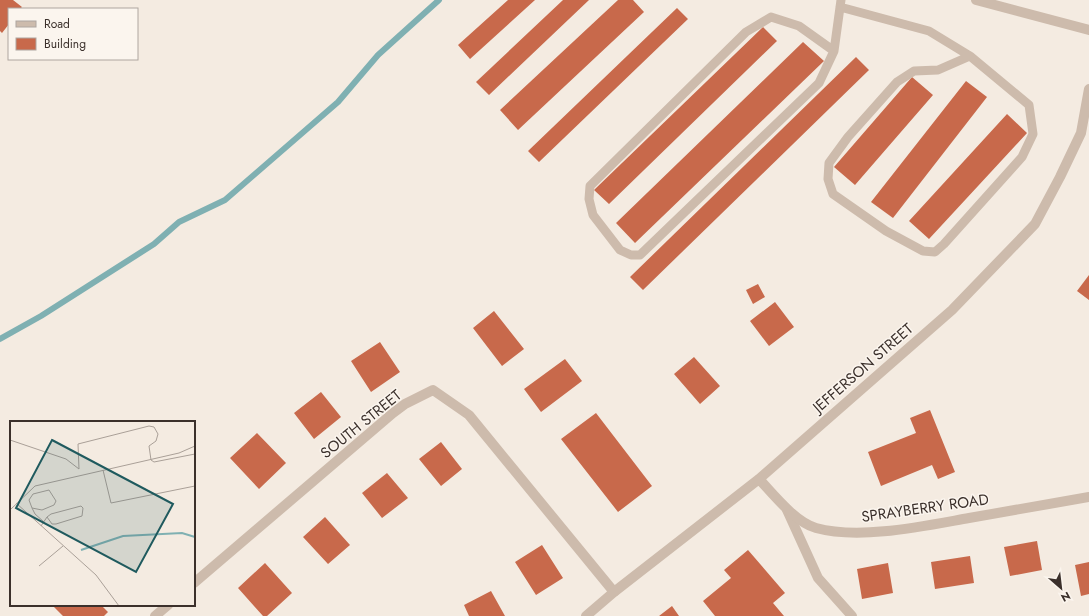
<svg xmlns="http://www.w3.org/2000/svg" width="1089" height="616" viewBox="0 0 1089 616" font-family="Jost,sans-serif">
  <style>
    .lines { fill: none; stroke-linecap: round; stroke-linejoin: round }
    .stream { stroke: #7fb0b2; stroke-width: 6 }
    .building { fill: #c8694b }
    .service { stroke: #cdbbac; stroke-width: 9 }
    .minor { stroke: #cdbbac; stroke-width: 10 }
    .tertiary { stroke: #cdbbac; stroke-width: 10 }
    .labels { text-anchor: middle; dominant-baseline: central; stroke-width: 3; stroke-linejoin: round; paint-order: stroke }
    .street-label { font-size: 15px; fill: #3b302b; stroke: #fbf5ee }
    .inset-river { fill: none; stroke: #7fb0b2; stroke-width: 2 }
    .inset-road { fill: none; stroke: #aaa098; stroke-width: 1 }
    .view { fill: #1f5a5e; fill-opacity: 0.15; stroke: #1f5a5e; stroke-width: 2 }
    .inset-edge { fill: none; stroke: #3b302b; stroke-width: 2 }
  </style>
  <rect width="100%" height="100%" fill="#f4ebe1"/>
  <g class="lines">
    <!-- stream -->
    <path class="stream" d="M0,339L41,316L154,244L179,222L225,200L338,102L378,55L439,0"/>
  </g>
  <!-- building -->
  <path class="building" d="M0,0H13L22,7L20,9H9V24L2,33L0,31Z
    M508,0H535L470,59L458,45Z
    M563,0H589L489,95L476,82Z
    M618,0H633L644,12L518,130L500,110Z
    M677,8L688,19L539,162L528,151Z
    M763,27L777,41L609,204L594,190Z
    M803,42L824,61L635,243L616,223Z
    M856,57L869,70L643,290L630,277Z
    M912,77L933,95L855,185L834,167Z
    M966,81L987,97L893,218L871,202Z
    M1007,114L1027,133L929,239L909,221Z
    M1089,275V300L1077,291Z
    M758,284L765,297L753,304L746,290Z
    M775,302L794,327L769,346L750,321Z
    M494,311L524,349L502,366L473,328Z
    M380,342L400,372L371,392L351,361Z
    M694,357L720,386L700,404L674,374Z
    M565,359L582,381L541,412L524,389Z
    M321,392L341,417L314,439L294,413Z
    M930,410L955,472L938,479L932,465L881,486L868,452L916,433L910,418Z
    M596,413L652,486L618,512L561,439Z
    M257,433L286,463L259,489L230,458Z
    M441,442L462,469L441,486L419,459Z
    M387,473L408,498L382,518L362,493Z
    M325,517L350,545L328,564L303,537Z
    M1037,541L1042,570L1010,576L1004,547Z
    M542,545L563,578L536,595L515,562Z
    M748,550L785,593L773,603L784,616H715L703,601L731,578L724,570Z
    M970,556L974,583L935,589L931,562Z
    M1089,562V594L1081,596L1075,565Z
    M265,563L292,593L267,616H263L238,588Z
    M888,563L893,593L862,599L857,569Z
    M491,591L505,616H469L464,605Z
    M56,605H101L108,612L104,616H63L54,607Z
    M672,606L679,616H659Z"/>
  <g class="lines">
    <!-- service -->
    <path class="service" d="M840,7L929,31L970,56L1029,105L1033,134L1022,157L944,244L935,252L923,251L886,231L833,194L828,179L829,163L848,137L897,82L914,71L938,70L970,56
      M834,51L799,26L771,17L746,32L590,186L589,199L593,215L620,250L631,255H640L819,83L834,51L841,0"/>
    <!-- minor -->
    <path class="minor" d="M787,510L818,578L852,616
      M194,583L393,413L405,404L433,390L469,415L614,592
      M155,616L168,605"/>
    <!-- tertiary -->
    <path class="tertiary" d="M976,0L1089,30
      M759,479C773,494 795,522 816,528C860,540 924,526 969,518C1009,511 1049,504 1089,497
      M586,616L614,592L759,479L952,310L1035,224L1060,177L1081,133L1089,89"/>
  </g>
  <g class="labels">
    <!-- street labels -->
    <g class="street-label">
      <text transform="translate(863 368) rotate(-41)">JEFFERSON STREET</text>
      <text transform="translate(361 424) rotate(-39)">SOUTH STREET</text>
      <text transform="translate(925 508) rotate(-8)">SPRAYBERRY ROAD</text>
    </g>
  </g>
  <!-- overview -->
  <g transform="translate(10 421)">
    <rect width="185" height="185" fill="#f4ebe1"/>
    <path class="inset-river" d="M71,129L113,115L172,112L185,116"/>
    <path class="inset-road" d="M0,19L56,38L69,48M69,48L68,23L139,5L144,6L148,13L146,20L139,25L141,39L144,41L185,33M93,49L101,82L185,65M6,82L86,154L109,185M22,87L32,89L44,84L46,80L39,69L23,73L19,79L22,87L25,93L34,101M0,89L25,65L169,32L185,25M31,105L37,96L41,93L71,85L73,87L72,95L46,103H42L37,96M29,145L53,125"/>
    <path class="view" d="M42,19L163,83L126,151L6,87Z"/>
    <rect width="185" height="185" class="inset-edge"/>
  </g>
  <!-- legend -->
  <rect x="8" y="8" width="130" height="52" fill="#fbf5ee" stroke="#aea6a0"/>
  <rect x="16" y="21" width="20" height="6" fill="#cdbbac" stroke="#aea6a0"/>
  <text x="44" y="28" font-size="12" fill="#3b302b">Road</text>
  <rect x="16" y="38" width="20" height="12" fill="#c8694b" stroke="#aea6a0"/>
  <text x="44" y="48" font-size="12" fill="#3b302b">Building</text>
  <!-- north arrow -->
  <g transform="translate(1061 588) rotate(152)" stroke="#fbf5ee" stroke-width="3" paint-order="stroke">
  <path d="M0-3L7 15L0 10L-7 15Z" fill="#3b302b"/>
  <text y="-6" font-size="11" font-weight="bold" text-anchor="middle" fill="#3b302b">N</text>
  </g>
</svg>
